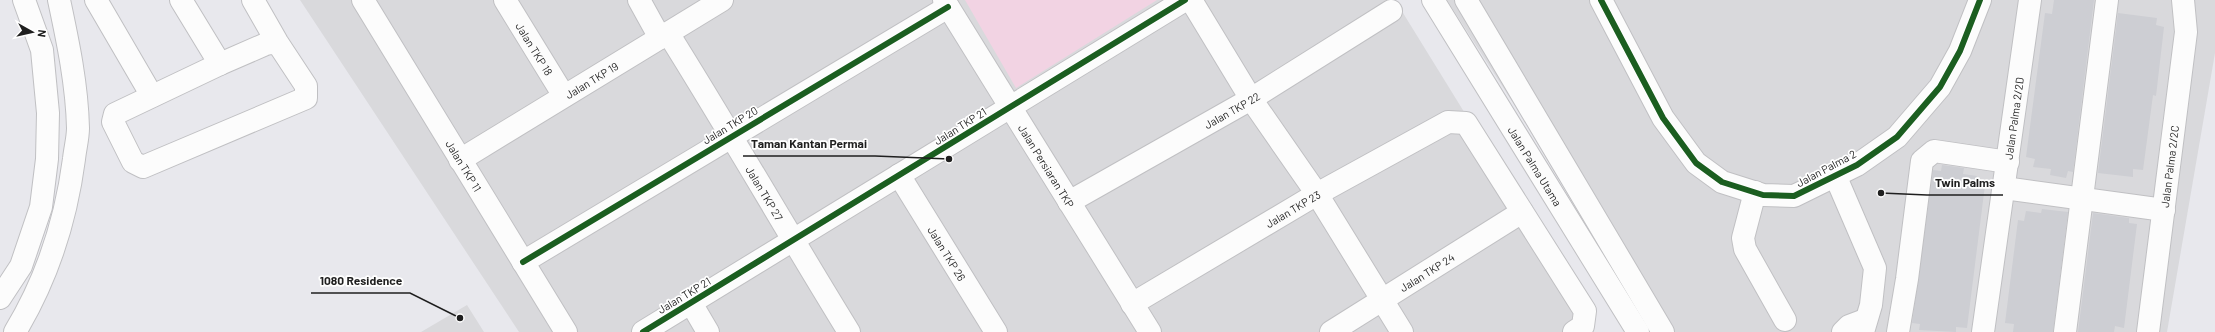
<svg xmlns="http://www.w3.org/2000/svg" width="2215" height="332" viewBox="0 0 2215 332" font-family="Barlow,sans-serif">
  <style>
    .residential { fill: #d9d9dc }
    .park { fill: #f2d3e3 }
    .building { fill: #cdced3 }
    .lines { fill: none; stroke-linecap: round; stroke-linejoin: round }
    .minor-casing { stroke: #c0c0c3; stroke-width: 24 }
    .minor { stroke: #fcfcfc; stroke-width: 22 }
    .cycleway-casing { stroke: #fff; stroke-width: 8 }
    .cycleway { stroke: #1b5e20; stroke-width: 6 }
    .labels { text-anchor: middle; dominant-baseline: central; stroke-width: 3.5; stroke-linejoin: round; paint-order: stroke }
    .street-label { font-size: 11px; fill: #1f1f1f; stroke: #fff }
    .leader { fill: none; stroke: #1f1f1f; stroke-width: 1.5 }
    .callout-dot { fill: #1f1f1f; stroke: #fff; stroke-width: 1.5 }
    .callout-label { font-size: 12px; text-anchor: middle; font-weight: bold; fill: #1f1f1f; stroke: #fff; stroke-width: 3.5; stroke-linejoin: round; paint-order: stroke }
  </style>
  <rect width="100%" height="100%" fill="#e8e8ed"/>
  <!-- residential -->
  <path class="residential" d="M300,0H1395L1592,319L1570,332H519Z
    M1447,0H2215V53L2167,332H1660Z
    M467,305L484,332H421Z"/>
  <!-- park -->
  <path class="park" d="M965,0H1157L1016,88Z"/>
  <!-- building -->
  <path class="building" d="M2054,0H2094L2073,172L2068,171L2066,178L2050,175L2051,169L2033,167L2035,159L2026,157L2045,13L2052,14Z
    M2118,13L2157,18L2156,25L2164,27L2156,96L2153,95L2143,170L2133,169V177L2098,173Z
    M1942,165L1964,168L1963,174L1977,176L1975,184L1985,185L1967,328L1956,327V332L1919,330L1920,324L1912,323L1933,170L1941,171Z
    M2042,209L2068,212L2053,332H2013L2014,324L2005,323L2018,220L2024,221L2026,211L2041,213Z
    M2093,213L2129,218V223L2137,224L2124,328L2115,326L2114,332H2078Z"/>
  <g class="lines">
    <!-- minor casing -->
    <g class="minor-casing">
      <g id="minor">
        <path d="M96,0L152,96"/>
        <path d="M181,0L220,64"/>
        <path d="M253,0L277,42L306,86V98L143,167L133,162L113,122L115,114L220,64L266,44L277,42"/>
        <path id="s1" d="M363,0L566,332"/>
        <path id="s2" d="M505,0L564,96"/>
        <path d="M639,0L660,38"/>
        <path id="s3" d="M944,0L1150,332"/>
        <path d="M1191,0L1251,99L1317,194L1402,332"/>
        <path id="s4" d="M1433,0L1638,332"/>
        <path d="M1466,0L1663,332"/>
        <path d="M1601,0L1663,118L1696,163L1722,182L1763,195L1794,196L1857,165L1897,137L1940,87L1960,51L1980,0"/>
        <path id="s5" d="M668,33C730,132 788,233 849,332"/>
        <path id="s6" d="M460,160L722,0"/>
        <path id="s7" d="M899,175L996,332"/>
        <path d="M1835,175L1875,268L1871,305L1863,332"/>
        <path d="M2004,188L2164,210"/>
        <path d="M1755,192L1743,238L1745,249L1785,320"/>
        <path id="s8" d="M1069,202L1251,99L1391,11"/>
        <path d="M523,262L948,7"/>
        <path d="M0,298L21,266L41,207L47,159L48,113L42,50L24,0"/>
        <path d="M691,303L708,332"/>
        <path id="s9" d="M1132,304L1317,194L1448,122L1466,123L1585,311L1583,326L1574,332"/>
        <path d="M15,332C47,279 66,220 74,159C75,149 78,138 78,128C77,85 68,42 59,0"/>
        <path d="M643,332L1185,0"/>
        <path id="s10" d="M1331,332L1522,212"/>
        <path d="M1843,332L1849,326L1865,320"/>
        <path d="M1898,332L1907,279L1922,161L1934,151L2008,162"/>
        <path id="s11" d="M1983,332L2030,0"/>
        <path d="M2065,332L2107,0"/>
        <path id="s12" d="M2148,332L2186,32L2183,0"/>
      </g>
    </g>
    <!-- minor -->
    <use href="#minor" class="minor"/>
    <!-- cycleway casing -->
    <g class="cycleway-casing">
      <path id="cycleway" d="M1601,0L1663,118L1696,163L1722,182L1763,195L1794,196L1857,165L1897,137L1940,87L1960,51L1980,0
        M523,262L948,7
        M643,332L1185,0"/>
    </g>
    <!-- cycleway -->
    <use href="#cycleway" class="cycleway"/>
  </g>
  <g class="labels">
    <!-- street labels -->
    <g class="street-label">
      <text stroke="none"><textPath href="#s2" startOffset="57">Jalan TKP 18</textPath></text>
      <text stroke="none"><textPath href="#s6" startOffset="154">Jalan TKP 19</textPath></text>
      <text stroke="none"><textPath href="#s8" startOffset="187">Jalan TKP 22</textPath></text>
      <text stroke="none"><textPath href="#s11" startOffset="216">Jalan Palma 2/2D</textPath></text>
      <text transform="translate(730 125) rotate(-31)">Jalan TKP 20</text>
      <text transform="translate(960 126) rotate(-32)">Jalan TKP 21</text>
      <text stroke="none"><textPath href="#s1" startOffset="194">Jalan TKP 11</textPath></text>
      <text stroke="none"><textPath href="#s3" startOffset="195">Jalan Persiaran TKP</textPath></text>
      <text stroke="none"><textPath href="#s4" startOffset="195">Jalan Palma Utama</textPath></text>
      <text stroke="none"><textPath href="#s12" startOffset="167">Jalan Palma 2/2C</textPath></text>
      <text transform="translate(1826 168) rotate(-28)">Jalan Palma 2</text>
      <text stroke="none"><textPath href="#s5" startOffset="187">Jalan TKP 27</textPath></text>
      <text stroke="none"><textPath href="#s9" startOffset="187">Jalan TKP 23</textPath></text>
      <text stroke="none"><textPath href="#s7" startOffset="92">Jalan TKP 26</textPath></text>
      <text stroke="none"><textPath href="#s10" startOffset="113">Jalan TKP 24</textPath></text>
      <text transform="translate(684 295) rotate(-31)">Jalan TKP 21</text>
    </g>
  </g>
  <!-- callouts -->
  <path class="leader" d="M949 159L875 156H743M1881 193L1927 195H2003M460 318L410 293H311"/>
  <g class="callout-dot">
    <circle cx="949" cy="159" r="4"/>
    <circle cx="1881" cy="193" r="4"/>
    <circle cx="460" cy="318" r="4"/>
  </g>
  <g class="callout-label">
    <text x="809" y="148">Taman Kantan Permai</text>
    <text x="1965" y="187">Twin Palms</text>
    <text x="361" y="285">1080 Residence</text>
  </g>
  <!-- north arrow -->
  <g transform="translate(32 32) rotate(98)" stroke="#ffffff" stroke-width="3" paint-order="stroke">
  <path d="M0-3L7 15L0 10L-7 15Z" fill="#1f1f1f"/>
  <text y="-6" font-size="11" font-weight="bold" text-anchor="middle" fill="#1f1f1f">N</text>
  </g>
</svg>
